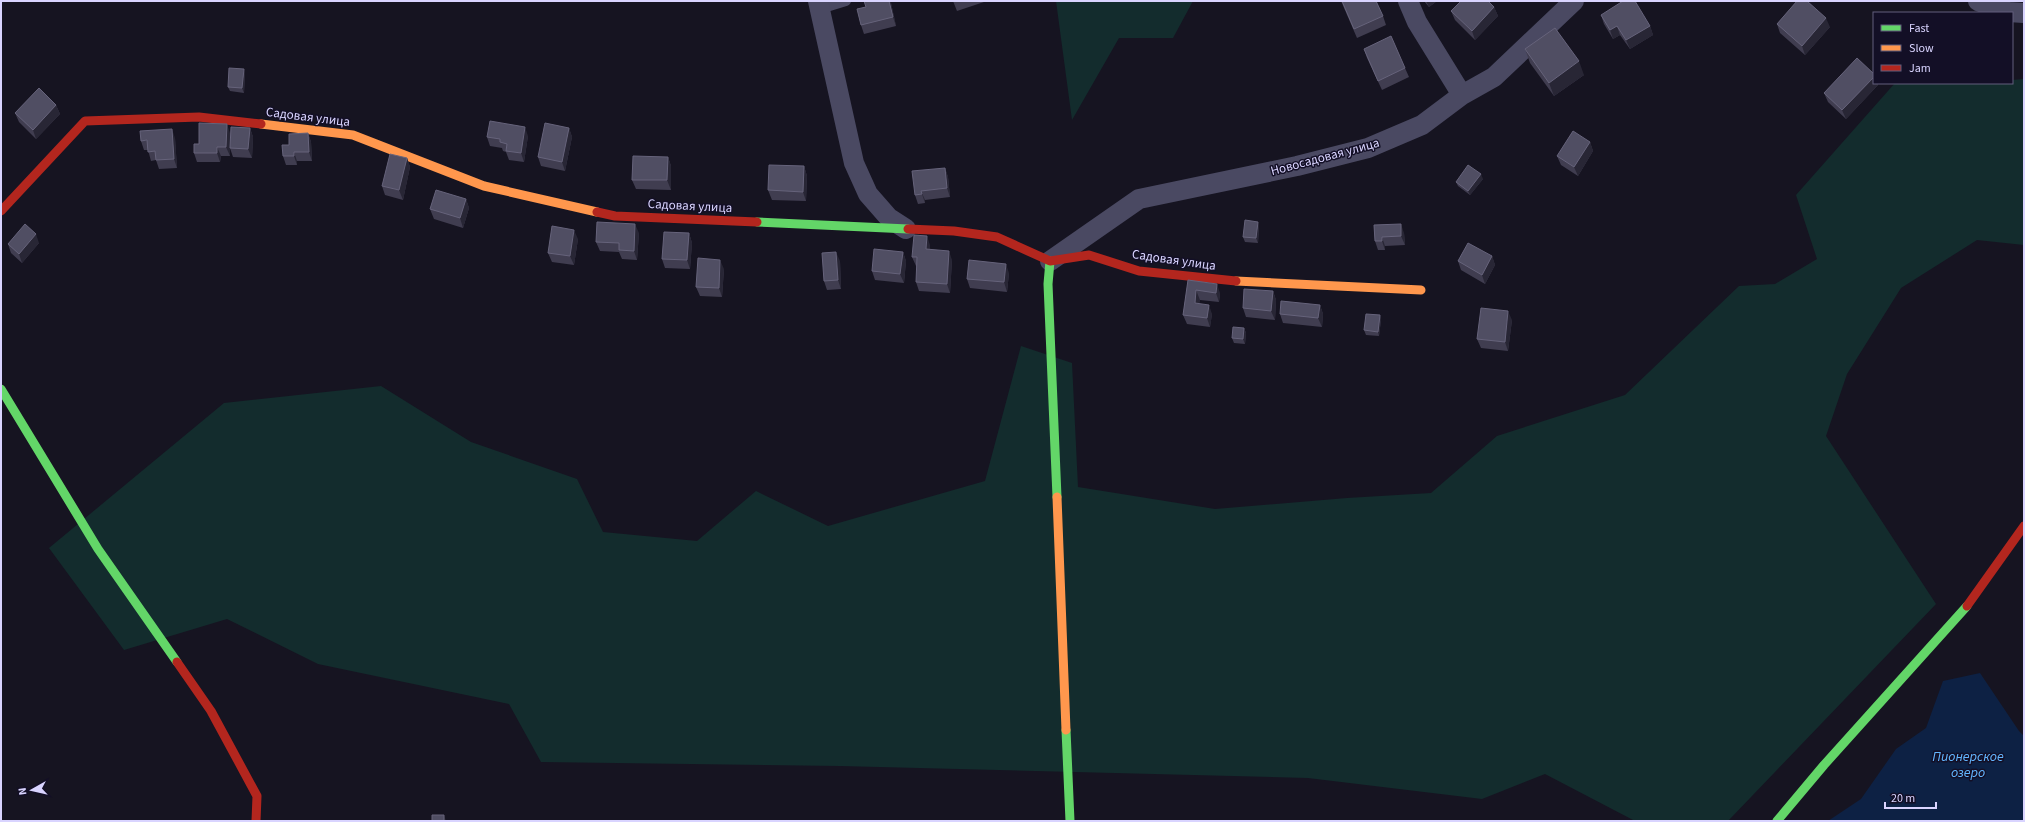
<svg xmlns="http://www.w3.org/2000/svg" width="2025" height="822" viewBox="0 0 2025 822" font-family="'Source Sans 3',sans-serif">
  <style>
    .green { fill: #132c2d }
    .water { fill: #0d2144 }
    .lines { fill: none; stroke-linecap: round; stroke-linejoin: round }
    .lane { stroke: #4a4962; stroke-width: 10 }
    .street { stroke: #4a4962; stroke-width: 20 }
    .fast { stroke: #63d668; stroke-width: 9 }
    .slow { stroke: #ff974d; stroke-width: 9 }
    .jam { stroke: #b3261e; stroke-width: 9 }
    .wall { fill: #403d50 }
    .shaded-wall { fill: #282635 }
    .building { fill: #504e63; stroke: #66637b }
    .labels { text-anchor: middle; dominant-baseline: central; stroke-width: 3; stroke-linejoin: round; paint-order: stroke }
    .street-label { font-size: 13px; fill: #d9d4ff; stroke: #130f26 }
    .water-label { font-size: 14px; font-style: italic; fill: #62b6ff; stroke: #130f26 }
  </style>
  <rect width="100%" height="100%" fill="#161421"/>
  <!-- green -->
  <path class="green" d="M1056,1H1193L1173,38H1119L1072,120Z
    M2024,79V245L1977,240L1901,288L1847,374L1826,436L1936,604L1728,821H1635L1545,774L1482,799L1308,778L840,766L541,762L509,704L318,664L227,619L124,650L49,548L224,403L381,386L471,442L577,479L603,532L697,541L756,491L828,526L985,481L1021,346L1072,363L1078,487L1215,509L1347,498L1431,493L1497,436L1625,395L1739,286L1775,284L1817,259L1796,195L1895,83H2012V80Z"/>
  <!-- water -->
  <path class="water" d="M1980,673L2019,731L2024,736V821H1828L1861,799L1896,749L1926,728L1943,681Z"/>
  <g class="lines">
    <!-- lane -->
    <path class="lane" d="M820,9L846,1"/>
    <!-- street -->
    <path class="street" d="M818,1L854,163L868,194L889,218L906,229
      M1408,1L1417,22L1462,95
      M1978,1L2008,12L2024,13
      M1050,261L1139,199L1297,166L1368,148L1422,125L1462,95L1494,77L1574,1"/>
    <!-- fast -->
    <path class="fast" d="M757,222L908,229
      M1050,261L1048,284L1057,497
      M1,389L98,549L177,662
      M1066,730L1070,821
      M1777,821L1824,765L1967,606"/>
    <!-- slow -->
    <path class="slow" d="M261,124L353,135L484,186L597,212
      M1236,281L1421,290
      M1057,497L1066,730"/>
    <!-- jam -->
    <path class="jam" d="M1,211L85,121L199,117L261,124
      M597,212L615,216L757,222
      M908,229L954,231L997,237L1050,261L1089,255L1139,271L1236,281
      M1967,606L2024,526
      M177,662L211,711L257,796L256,821"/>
  </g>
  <!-- wall -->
  <path class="wall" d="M953,1H984V2L957,11Z
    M1341,1L1383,16L1386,25L1357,38Z
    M1424,1H1437L1429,7Z
    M891,3L896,26L864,34L861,25Z
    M1494,7L1498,16L1475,40L1455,20L1451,11Z
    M1601,15L1650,26L1653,35L1630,49L1620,35L1613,39L1604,24Z
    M1777,24L1830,27L1805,55L1780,33Z
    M1364,49L1405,68L1409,77L1382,90L1367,58Z
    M1525,49L1584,75L1554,96L1530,63Z
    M245,73L244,93L230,91L228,87Z
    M1874,83H1878V85L1846,119L1828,102L1824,93Z
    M56,105L60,114L36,139L19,122L15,113Z
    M250,128L253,137L252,158L233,157L230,148Z
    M569,128L572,137L565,171L541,166L538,157Z
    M230,133V156H221L220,162H197L194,153L199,144Z
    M308,133L311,142L312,161H297V165H286L283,156L289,145Z
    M528,136L524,162L509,160L506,152L503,151L502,148L490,146L487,137Z
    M175,138L177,168L159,169L156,160L151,161L148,150H144L141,141Z
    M1590,142L1593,151L1578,176L1561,165L1557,156Z
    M668,157L671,166V190L636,189L632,180Z
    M407,158L410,167L403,200L385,195L382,186Z
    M804,166L807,176L806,201L772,200L768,190Z
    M945,168L948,177L950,197L925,200V203L918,204L915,195Z
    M1483,179L1470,195L1458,186L1456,182Z
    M466,199L469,208L463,228L434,219L430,209Z
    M1374,225L1404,233L1405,245L1385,246V250H1378L1375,241Z
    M1259,226L1258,243L1245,242L1243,237Z
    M639,233L637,260L622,259L619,252L600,251L596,242Z
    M689,233L692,243L690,269L665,268L662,259Z
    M578,239L574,265L552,262L548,253Z
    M39,243L22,263L11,253L8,244Z
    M930,245V249L952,260L950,293L919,291L916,282L917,266H916L912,257Z
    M903,252L906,261L904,283L875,280L872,271Z
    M1492,256L1495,265L1485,284L1461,270L1458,261Z
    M840,261L841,289L827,290L824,281Z
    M724,269L722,297L700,296L696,287Z
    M1009,273L1007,292L970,288L967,279Z
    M1188,280L1220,293L1219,302L1200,300L1199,303L1212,314L1210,327L1187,324L1183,315Z
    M1273,291L1276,300L1275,320L1246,317L1243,308Z
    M1320,305L1323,314L1322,327L1283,323L1280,314Z
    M1380,315L1381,320L1379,336L1366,335L1364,330Z
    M1512,320L1508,351L1481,348L1477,339Z
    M1244,328L1246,333L1245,344L1234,343L1232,338Z"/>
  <!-- shaded-wall -->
  <path class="shaded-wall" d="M889,1H890L891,3L896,26L893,17Z
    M1426,1H1437L1429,7Z
    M1494,7L1498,16L1475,40L1472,31Z
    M1826,18L1830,27L1805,55L1802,46Z
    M1617,26L1620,35L1613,39L1610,30Z
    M1650,26L1653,35L1630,49L1626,40Z
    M1579,61L1584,75L1554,96L1549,83Z
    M244,69L245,73L244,93L242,88Z
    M1874,77V83H1878V85L1846,119L1842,110Z
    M56,105L60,114L36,139L33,130Z
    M227,124L230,133V156L226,147Z
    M525,127L528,136L524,162L521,153Z
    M250,128L253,137L252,158L248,149Z
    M569,128L572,137L565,171L562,162Z
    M172,129L175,138L177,168L174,159Z
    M308,133L311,142L312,161L309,152Z
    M1590,142L1593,151L1578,176L1574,167Z
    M217,147L221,156L220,162L217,153Z
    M294,152L297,161V165L294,156Z
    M668,157L671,166V190L667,180Z
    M407,158L410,167L403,200L399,190Z
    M804,166L807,176L806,201L803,192Z
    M945,168L948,177L950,197L947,188Z
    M1481,174L1483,179L1470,195L1468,191Z
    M921,191L925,200V203Z
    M466,199L469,208L463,228L460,218Z
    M1258,222L1259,226L1258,243L1256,238Z
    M635,224L639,233L637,260L634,251Z
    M1401,224L1404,233L1405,245L1401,236Z
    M574,230L578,239L574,265L570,256Z
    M689,233L692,243L690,269L687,260Z
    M36,234L39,243L22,263L19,254Z
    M927,236L930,245V258L926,249Z
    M1382,237L1385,246V250L1382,241Z
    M949,251L952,260L950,293L947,284Z
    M836,252L840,261L841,289L838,280Z
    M903,252L906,261L904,283L900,274Z
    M1492,256L1495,265L1485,284L1482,275Z
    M720,260L724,269L722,297L719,288Z
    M1006,264L1009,273L1007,292L1004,282Z
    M1217,284L1220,293L1219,302L1216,293Z
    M1196,290L1200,300L1198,312L1195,303Z
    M1273,291L1276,300L1275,320L1271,311Z
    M1209,305L1212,314L1210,327L1207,318Z
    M1320,305L1323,314L1322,327L1318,318Z
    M1508,311L1512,320L1508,351L1505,342Z
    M1380,315L1381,320L1379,336L1378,332Z
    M1244,328L1246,333L1245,344L1243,339Z
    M444,815L446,821H444Z"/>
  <!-- building -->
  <path class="building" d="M864,1H889L893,17L861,25L857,9L866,7Z
    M1342,1H1376L1383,16L1354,29Z
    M1461,1H1488L1494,7L1472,31L1451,11Z
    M1623,1H1635L1650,26L1626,40L1617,26L1610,30L1601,15Z
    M1797,1H1807L1826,18L1802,46L1777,24Z
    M1555,28L1579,61L1549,83L1525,49Z
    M1391,36L1405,68L1378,81L1364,49Z
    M1857,58L1874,74V77L1842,110L1824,93Z
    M229,68L244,69L242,88L228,87Z
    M39,88L56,105L33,130L15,113Z
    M490,121L525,127L521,153L506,151L507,144L500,142V139L487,137Z
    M199,123L227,124L226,147H217V153H194V144H199Z
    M545,123L569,128L562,162L538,157Z
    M231,127L250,128L248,149L230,148Z
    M172,129L174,159L156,160L155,151L148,152L147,140L141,141L140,131Z
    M1573,131L1590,142L1574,167L1557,156Z
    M308,133L309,152H294V156H283L282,145H289V134Z
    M390,154L407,158L399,190L382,186Z
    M633,156L668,157L667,180H632Z
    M769,165L804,166L803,192L768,190Z
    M1468,165L1481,174L1468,191L1456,182Z
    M945,168L947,188L921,191L922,194L915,195L912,171Z
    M436,190L466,199L460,218L430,209Z
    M1245,220L1258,222L1256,238L1243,237Z
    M597,222L635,224L634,251L619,250V243L596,242Z
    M25,224L36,234L19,254L8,244Z
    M1401,224V236L1382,237V241H1375L1374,225Z
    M552,226L574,230L570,256L548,253Z
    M664,232L689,233L687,260L662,259Z
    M914,235L927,236L926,249L949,251L947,284L916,282L917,257H912Z
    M1468,243L1492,256L1482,275L1458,261Z
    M874,249L903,252L900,274L872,271Z
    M836,252L838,280L824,281L822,253Z
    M698,258L720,260L719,288L696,287Z
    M969,260L1006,264L1004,282L967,279Z
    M1188,280L1217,284L1216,293L1196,290L1195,303L1209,305L1207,318L1183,315Z
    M1244,289L1273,291L1271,311L1243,308Z
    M1281,301L1320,305L1318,318L1280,314Z
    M1481,308L1508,311L1505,342L1477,339Z
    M1366,314L1380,315L1378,332L1364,330Z
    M1233,327L1244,328L1243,339L1232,338Z
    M432,815H444V821H432Z"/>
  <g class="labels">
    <!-- street labels -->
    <g class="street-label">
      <text transform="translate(308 117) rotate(7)">Садовая улица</text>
      <text transform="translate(1325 157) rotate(-15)">Новосадовая улица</text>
      <text transform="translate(690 206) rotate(3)">Садовая улица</text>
      <text transform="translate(1174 260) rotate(8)">Садовая улица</text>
    </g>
    <!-- water labels -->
    <g class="water-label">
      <text x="1968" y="757">Пионерское<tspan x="1968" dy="16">озеро</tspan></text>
    </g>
  </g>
  <!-- border -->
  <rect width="2025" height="822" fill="none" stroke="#d9d4ff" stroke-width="4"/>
  <!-- legend -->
  <rect x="1873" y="12" width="140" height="72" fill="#130f26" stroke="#625e7d"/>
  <rect x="1881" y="25" width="20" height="6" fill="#63d668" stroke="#625e7d"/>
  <text x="1909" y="32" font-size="12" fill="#d9d4ff">Fast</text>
  <rect x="1881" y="45" width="20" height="6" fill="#ff974d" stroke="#625e7d"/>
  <text x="1909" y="52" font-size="12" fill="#d9d4ff">Slow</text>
  <rect x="1881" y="65" width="20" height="6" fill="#b3261e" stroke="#625e7d"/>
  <text x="1909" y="72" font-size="12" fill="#d9d4ff">Jam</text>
  <!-- north arrow -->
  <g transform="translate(32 790) rotate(262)" stroke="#130f26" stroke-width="3" paint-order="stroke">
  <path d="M0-3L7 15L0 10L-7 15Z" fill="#d9d4ff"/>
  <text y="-6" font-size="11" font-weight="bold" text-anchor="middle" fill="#d9d4ff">N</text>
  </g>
  <!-- scale -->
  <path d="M1885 802v6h51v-6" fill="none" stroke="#d9d4ff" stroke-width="2"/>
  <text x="1891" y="802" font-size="12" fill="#d9d4ff" stroke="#130f26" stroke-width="3" paint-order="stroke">20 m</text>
</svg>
